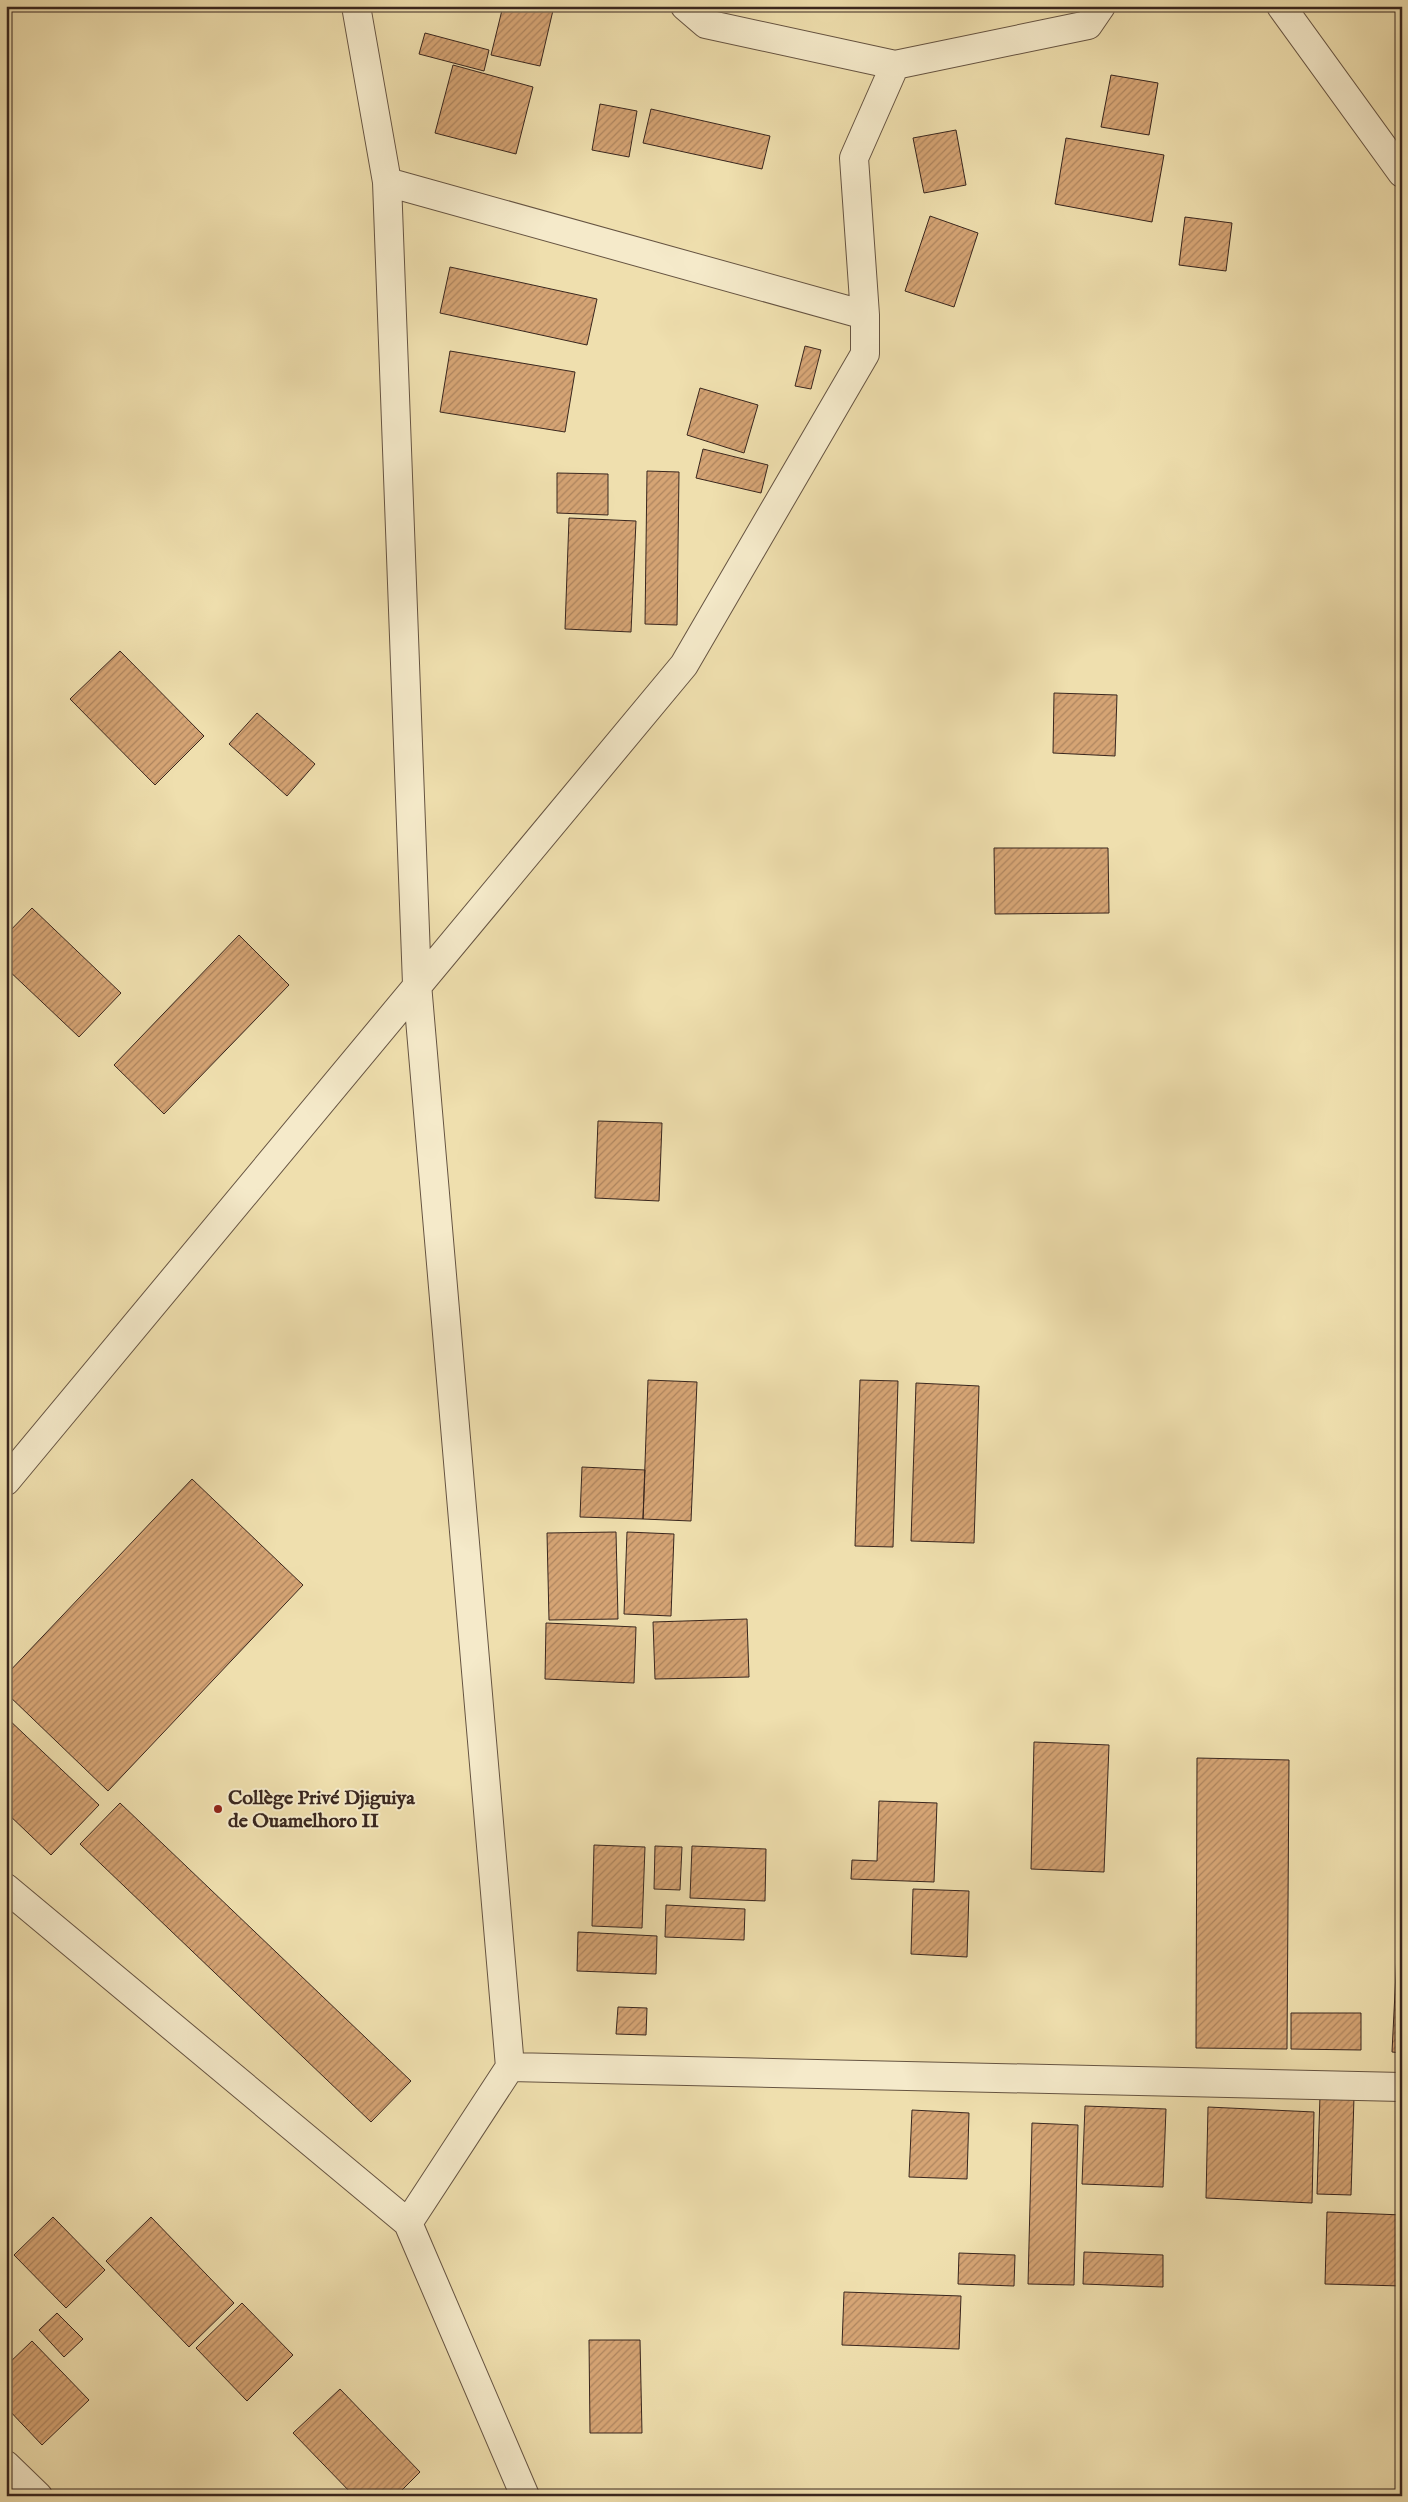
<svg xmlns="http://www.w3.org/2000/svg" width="1408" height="2502" viewBox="0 0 1408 2502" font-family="'IM FELL English',serif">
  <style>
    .building { fill: url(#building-hatch); stroke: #39261e }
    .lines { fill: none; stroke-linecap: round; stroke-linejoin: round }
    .minor-casing { stroke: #665442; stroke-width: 30 }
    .minor { stroke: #f5eaca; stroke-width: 28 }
    .poi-dot { fill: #8f2418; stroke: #f5eaca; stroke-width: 2 }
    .labels { text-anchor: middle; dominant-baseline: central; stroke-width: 4; stroke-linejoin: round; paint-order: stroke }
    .poi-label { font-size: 20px; font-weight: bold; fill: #39261e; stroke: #f5eaca; text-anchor: start }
  </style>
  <defs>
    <pattern id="building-hatch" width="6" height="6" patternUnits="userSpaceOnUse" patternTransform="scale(1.25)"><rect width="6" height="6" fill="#d5a474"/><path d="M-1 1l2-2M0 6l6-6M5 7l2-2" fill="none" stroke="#ae855f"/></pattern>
  </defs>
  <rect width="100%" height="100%" fill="#efdfae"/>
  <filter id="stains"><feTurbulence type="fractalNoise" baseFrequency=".004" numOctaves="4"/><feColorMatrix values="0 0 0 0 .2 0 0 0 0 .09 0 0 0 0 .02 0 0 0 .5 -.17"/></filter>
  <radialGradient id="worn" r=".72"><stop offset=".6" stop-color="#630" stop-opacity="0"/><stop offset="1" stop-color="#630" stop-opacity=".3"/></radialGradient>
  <!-- building -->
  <path class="building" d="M503,6H554L540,66L491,55Z
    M425,33L489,50L484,71L419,54Z
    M453,65L533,87L516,154L435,133Z
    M1111,75L1158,83L1149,135L1101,127Z
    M600,104L637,111L629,157L592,150Z
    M651,109L770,136L762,169L643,143Z
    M956,130L966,185L924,193L913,138Z
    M1066,138L1164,155L1152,222L1055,204Z
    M930,216L978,233L954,307L905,291Z
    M1185,217L1232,223L1226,271L1179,265Z
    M450,267L597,299L587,345L440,313Z
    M805,346L821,350L811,389L795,386Z
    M450,351L575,372L565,432L440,412Z
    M700,388L758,405L744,453L687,435Z
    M703,449L768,465L761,493L696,478Z
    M647,471L679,472L677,625L645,624Z
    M557,473L608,474V515L557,513Z
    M569,518L636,521L631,632L565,629Z
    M120,651L204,736L155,785L70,699Z
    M1054,693L1117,695L1115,756L1053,753Z
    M257,713L315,764L287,796L229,744Z
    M994,848H1108L1109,913L995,914Z
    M32,908L121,993L79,1037L6,968V935Z
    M239,935L289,985L164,1114L114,1065Z
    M598,1121L662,1123L659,1201L595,1198Z
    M648,1380L697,1382L691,1521L643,1519Z
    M860,1380L898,1381L893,1547L855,1546Z
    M916,1383L979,1386L974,1543L911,1541Z
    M582,1467L645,1470L643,1519L580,1517Z
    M192,1479L303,1585L108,1791L6,1693V1675Z
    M616,1532L618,1619L549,1620L547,1533Z
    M627,1532L674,1534L671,1616L624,1614Z
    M747,1619L749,1677L655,1679L653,1622Z
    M546,1623L636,1627L634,1683L545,1679Z
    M6,1717L99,1805L51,1855L6,1812Z
    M1034,1742L1109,1745L1104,1872L1031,1869Z
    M1197,1758L1289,1760L1287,2049L1196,2048Z
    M879,1801L937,1803L934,1882L851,1879L852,1860L877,1861Z
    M120,1803L411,2081L371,2122L80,1844Z
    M594,1845L645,1847L642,1928L592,1926Z
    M655,1846L682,1847L680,1890L654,1889Z
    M692,1846L766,1849L765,1901L690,1898Z
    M913,1889L969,1891L967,1957L911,1954Z
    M666,1905L745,1909L744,1940L665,1937Z
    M578,1932L657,1936L656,1974L577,1971Z
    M1398,1933L1402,1934V2053L1392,2052Z
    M618,2007L647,2008L646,2035L616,2034Z
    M1291,2013H1361V2050L1291,2049Z
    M1320,2095L1354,2097L1351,2195L1317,2194Z
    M1085,2106L1166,2109L1163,2187L1082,2184Z
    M1208,2107L1314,2112L1312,2203L1206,2198Z
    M912,2110L969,2113L967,2179L909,2177Z
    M1032,2123L1078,2125L1074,2285L1028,2284Z
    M1327,2212L1402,2215V2286L1325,2284Z
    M53,2217L105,2270L66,2308L14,2255Z
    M151,2217L234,2303L189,2347L106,2261Z
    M1084,2252L1163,2255V2287L1083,2284Z
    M959,2253L1015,2255L1014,2286L958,2284Z
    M844,2292L961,2296L959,2349L842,2345Z
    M242,2303L293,2355L247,2401L196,2348Z
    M57,2313L83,2339L64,2357L39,2330Z
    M589,2340H640L642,2433H590Z
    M32,2341L89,2400L42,2445L6,2407V2366Z
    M340,2389L420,2472L396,2496H354L293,2433Z"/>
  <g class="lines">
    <!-- minor casing -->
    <g class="minor-casing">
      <path id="minor" d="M356,6L387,182L417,984L510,2067L408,2223L525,2496
        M685,6L706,24L895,65
        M1281,6L1402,173
        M387,182L865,315
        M6,1481L684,665L865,354V315L854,158L895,65L1088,25L1101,6
        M6,1888L408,2223
        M510,2067L1402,2087
        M6,2465L38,2496"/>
    </g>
    <!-- minor -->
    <use href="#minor" class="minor"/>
  </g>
  <!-- markers -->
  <circle class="poi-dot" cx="218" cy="1809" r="5"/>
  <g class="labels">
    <!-- poi labels -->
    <g class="poi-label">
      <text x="228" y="1798">Collège Privé Djiguiya<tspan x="228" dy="23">de Ouamelhoro II</tspan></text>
    </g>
  </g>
  <!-- margin -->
  <rect width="1408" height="2502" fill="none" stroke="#efdfae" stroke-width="25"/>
  <rect x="8" y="8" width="1393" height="2487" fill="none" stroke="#39261e" stroke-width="2.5"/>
  <rect x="12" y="12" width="1383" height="2477" fill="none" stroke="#39261e"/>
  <rect width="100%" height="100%" filter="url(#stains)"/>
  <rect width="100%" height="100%" fill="url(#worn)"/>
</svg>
